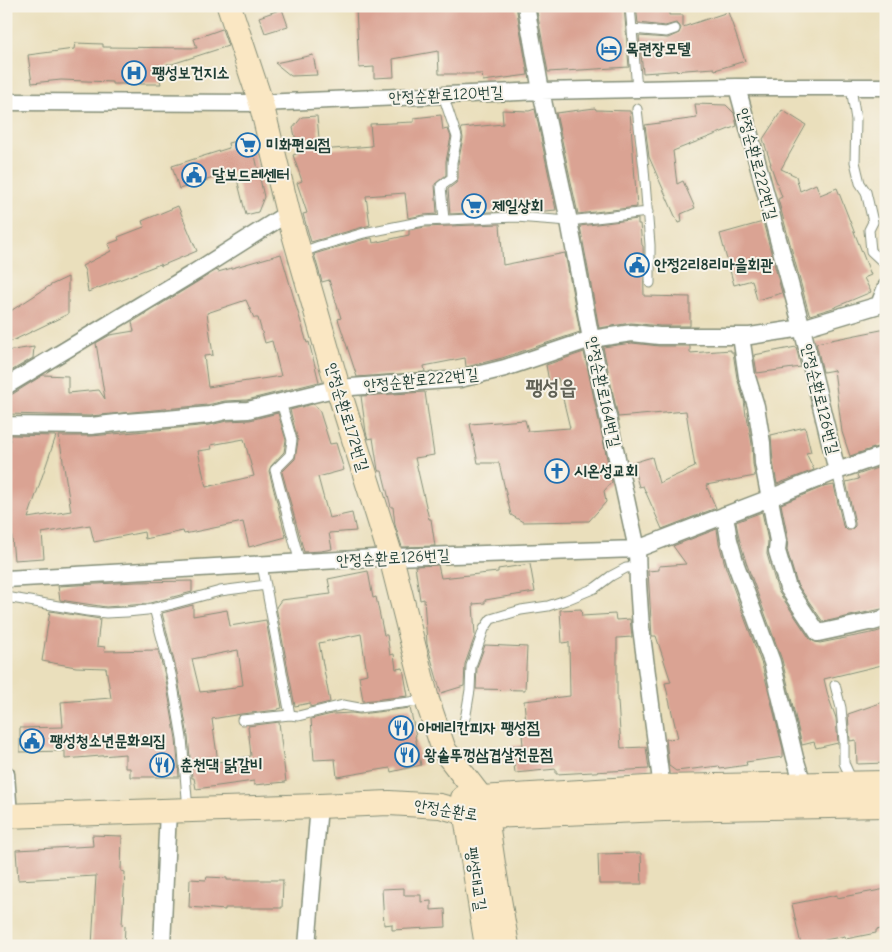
<svg xmlns="http://www.w3.org/2000/svg" width="892" height="952" viewBox="0 0 892 952" font-family="'Comic Neue','Poor Story',sans-serif">
  <style>
    .building { fill: #daa393; fill-rule: evenodd }
    .lines { fill: none; stroke-linecap: round; stroke-linejoin: round }
    .lane-casing { stroke: #848e78; stroke-width: 11 }
    .street-casing { stroke: #848e78; stroke-width: 19 }
    .secondary-casing { stroke: #848e78; stroke-width: 26 }
    .lane { stroke: #fff; stroke-width: 9 }
    .street { stroke: #fff; stroke-width: 16 }
    .secondary { stroke: #fae7c3; stroke-width: 24 }
    .labels { text-anchor: middle; dominant-baseline: central; stroke-width: 4; stroke-linejoin: round; paint-order: stroke }
    .poi-label { font-size: 16px; font-weight: bold; fill: #1f3d34; stroke: #f7f3e8; text-anchor: start }
    .street-label { font-size: 16px; fill: #1f3d34; stroke: #f7f3e8 }
    .district-label { font-size: 21px; font-weight: bold; fill: #606155; stroke: #f7f3e8 }
  </style>
  <rect width="100%" height="100%" fill="#f7f3e8"/>
  <filter id="ink" filterUnits="userSpaceOnUse"><feTurbulence type="fractalNoise" baseFrequency=".02" numOctaves="2"/><feDisplacementMap in="SourceGraphic" scale="10" xChannelSelector="R" yChannelSelector="G"/><feConvolveMatrix kernelMatrix="1 2 1 2 8 2 1 2 1" color-interpolation-filters="sRGB"/></filter>
  <filter id="wash" filterUnits="userSpaceOnUse"><feTurbulence type="fractalNoise" baseFrequency=".0096" numOctaves="4" result="noise"/><feDisplacementMap in="SourceGraphic" scale="20" xChannelSelector="R" yChannelSelector="G"/><feGaussianBlur stdDeviation="1.12" result="paint"/><feColorMatrix in="noise" values="0 0 0 0 0 0 0 0 0 0 0 0 0 0 0 0 0 1.4 0 .05"/><feComposite in="paint" operator="in"/></filter>
  <g filter="url(#wash)">
    <rect width="100%" height="100%" fill="#eadfbc"/>
    <g id="blocks">
      <!-- building -->
      <path class="building" d="M408,6H516L528,75L483,81L482,74H439L438,51L393,59L394,77L374,78V67L359,68L356,8L375,7V12Z
        M536,6H624L629,67L548,72Z
        M636,6H669V15H683V27L728,12L745,61L715,70L714,68L643,73L639,36L668,38L679,33L681,28L679,25L676,23L665,26L638,23Z
        M282,9L288,26L265,33L259,17Z
        M222,29L228,46L172,64H167V65L157,69L161,84H112V82L61,80L32,83L28,55L74,49L75,43L103,44V47L197,48L194,39Z
        M313,55L317,75L291,76L275,63Z
        M695,104L726,105L734,113L737,126L673,151L677,184L683,181L695,208L681,214L682,222L678,223L649,157L645,125L697,118Z
        M595,108L596,110L630,111L637,207L578,214L556,113Z
        M535,109L556,210L534,212H529V210L450,214L448,189L456,183L458,178V163L463,138L461,128L503,124L502,110L529,111Z
        M782,110L806,125L781,169L796,176L800,191L816,184L820,195L837,188L871,275L864,278L871,292L833,308L810,315L808,310L778,199L782,197L770,164H771L763,139Z
        M441,115L443,130L448,129L451,137L446,161V175L435,184L437,214L424,215L408,218L405,193L366,196L370,225L311,242L303,214L307,213L297,183L302,181L293,155L299,153L293,128L302,117L317,116L320,150L372,146L370,124L414,122V118Z
        M251,137L264,197L258,212L246,215L235,171L179,189L172,166L229,148L228,143Z
        M178,206L197,251L161,266L160,264L88,292L85,271L82,266L111,251L108,244L119,240L118,237L144,227L142,221Z
        M638,219V224H640L642,245L643,246L644,296L690,297V326H660L631,323L599,328L580,226Z
        M763,222L782,293L757,300L752,280L734,285L720,234Z
        M500,224L503,265L565,253L580,332L502,358L466,367L465,358L424,366L425,372L357,377L338,319L341,318L329,280L322,282L314,254L365,239L372,238L373,243L409,235V230L425,227Z
        M281,254L307,343L309,342L319,382L247,400L225,401L207,405L90,416L6,414V396L11,395L43,375L68,376V393L99,390L105,399L96,343L110,335L134,331L132,322L215,271L218,270V272ZM246,300L254,318H258L265,343L272,341L281,376L208,387L204,356L213,355L207,313Z
        M68,277V314L6,344V314L51,285Z
        M886,329V444L850,456L842,432L834,370L823,372L816,343Z
        M632,343L659,346H690V353L731,350V352H733L737,378L744,400L746,416H747L752,444L753,464L755,476L706,485L716,508L662,529L643,486L639,487L632,463L652,457L659,483L695,467L686,411L618,417L603,347Z
        M34,347L33,358L6,374V351Z
        M796,347L801,367L757,373L754,355Z
        M584,352L612,482L604,491L606,502L589,521L523,522L511,515L499,463H478L470,424L525,420L528,431L570,428L558,378L549,382L546,365Z
        M425,392L434,455L415,458L429,519H431L435,546L402,547L395,525L393,507H391L382,471H379L378,470L373,438L368,439L366,432L361,396Z
        M313,404L319,409L330,444L336,443L344,470L318,477L329,518L352,513L356,531L329,533L332,549L321,551L304,552L282,472L295,459L298,441L290,410Z
        M278,413L286,440L284,452L271,466L269,471L286,537L249,547L243,522L184,534L183,531L145,539L144,532L94,542L90,525L42,533L44,558L14,560L9,507H6V472L9,471L10,435L56,436L28,518L71,511L59,436H92L210,425L227,421L250,420ZM244,439L254,476L206,487L198,451L212,449L211,445Z
        M805,427L811,452L806,453L814,470L777,484L773,462L771,435Z
        M886,465V608L823,622L797,584L787,550L788,539L781,504L823,487L834,485L843,526L847,530H851L855,526V523L846,482L859,479L857,475Z
        M762,512L768,541L767,554L778,591L810,639L815,642L820,643L876,632L886,629V664L824,679L828,696L836,718L838,743L816,748L814,742L802,745L782,660L746,562L739,538L736,522Z
        M717,529L719,543L726,568L762,665L783,749V757L746,762L747,765L720,769L719,766L676,771L669,766L666,739L678,738L665,683L671,682L656,636H652L648,571L659,570V566L686,564L673,546Z
        M530,564L535,592L485,600V603L473,604L475,636L465,664L464,686L441,693L427,644L424,599L420,600L415,566L438,565L441,578L498,572V569Z
        M368,571L373,598L376,597L384,635H387L390,655L394,654L396,669L403,668L408,696L363,701L359,676L367,674L361,634L319,643L330,702L310,707V703L295,706L276,607L281,600L331,594L328,579Z
        M192,581V592L146,604L106,607L60,600L58,586L136,582Z
        M193,605V616L227,610L230,626L266,620L282,708L278,709V710L241,714L212,719L218,762L251,756L248,726L279,722L286,782L254,785V781L196,789L194,778H192L188,737L177,673L162,613ZM238,650L243,685L236,686V688L200,692L192,659Z
        M581,609L582,616L615,614L616,620L630,619L632,637L617,638V701H618L621,748L646,747L649,769L556,774V769L515,773L512,746L523,745L522,735L527,734L524,701L570,696L569,642L562,643L560,610Z
        M50,611L100,619L97,646L105,647L104,651L158,650L165,675L176,739L179,777H130V768H125V754L65,759V751L20,752V728L63,727L61,702L111,698L106,668L76,667L42,661Z
        M485,645L527,647L525,690L476,689L477,667Z
        M886,701V763L857,764L856,740L850,741L848,714Z
        M410,708L416,736H415L421,765L391,772L390,768L337,777L335,759L314,760L311,719L332,714L352,713L360,714Z
        M92,835L122,836L121,871L125,872L122,925L125,926L124,946H92L96,876L18,880L16,850L93,846Z
        M641,853L642,884H599L598,854Z
        M207,877L227,878V880H283L282,908H225V910L189,907L190,879L206,880Z
        M404,888V895H421V902L431,901V910L445,909L446,927L392,930V924L384,925L382,889Z
        M886,889V928L876,930V933L846,939L845,936L801,945L792,904L837,895V898Z"/>
    </g>
  </g>
  <g filter="url(#ink)">
    <use href="#blocks" fill-opacity="0" stroke="#848e78" stroke-width="1"/>
    <g class="lines">
      <!-- lane casing -->
      <g class="lane-casing">
        <path id="lane" d="M630,6L637,89
          M632,29L666,32L675,29
          M854,87L852,94L856,120L855,162L860,183L866,192L873,222L869,230L871,251L886,265
          M443,95L457,137L454,153L452,162V178L441,186L444,220
          M637,109L644,169L650,245V283
          M300,253L319,246L364,233L424,221L516,217L569,221L648,212
          M275,403L283,409L292,440L290,455L275,470L300,563
          M837,471L849,524
          M262,565L290,715
          M6,597L87,611L106,613L127,612L147,610L172,604L220,591L266,585
          M154,608L171,674L182,738L188,810
          M835,685L841,708L844,741V763L853,783
          M242,720L290,715L298,716L343,705L359,708L427,700
          M462,729L466,714L470,690L471,666L484,629L491,619L521,610L548,606L566,600L595,588L611,576L626,568L638,567"/>
      </g>
      <!-- street casing -->
      <g class="street-casing">
        <path id="street" d="M526,6L541,91L569,221L591,339L637,549L638,584L641,628L663,796
          M737,87L802,328L837,471
          M6,102L261,103L541,91L737,87H886
          M741,336L747,377L756,406L762,443L763,463L778,541L777,551L788,588L818,633L869,622H873L886,618
          M6,386L195,272L288,213
          M6,424L9,425L91,426L125,422L167,419L209,415L226,411L248,410L338,388L460,379L505,368L591,339L632,333L659,336H750L802,328L879,305L886,287
          M725,515L729,540L736,565L772,662L795,758L803,784
          M6,579L391,557L637,549L770,498L837,471L886,454
          M6,774L9,815
          M162,946L168,810
          M307,946L319,806"/>
      </g>
      <!-- secondary casing -->
      <g class="secondary-casing">
        <path id="secondary" d="M229,6L261,103L288,213L338,388L391,557L427,700L444,750L481,798L486,816L493,864L507,946
          M463,798L487,946
          M465,798H481L663,787L886,783
          M6,816L319,806L389,803L440,806L466,813L486,816L664,809L886,805"/>
      </g>
      <!-- lane -->
      <use href="#lane" class="lane"/>
      <!-- street -->
      <use href="#street" class="street"/>
      <!-- secondary -->
      <use href="#secondary" class="secondary"/>
    </g>
  </g>
  <!-- icons -->
  <defs>
    <g id="hotel-ring" transform="scale(1.25)"><circle r="9.5" fill="#f7f3e8" stroke="#1f6fb2" stroke-width="1.5"/><path d="M-6-4.5h1.5V1H6V5H4.5V3h-9V5H-6ZM-4 0a1.8 1.8 0 1 1 3.6 0ZM.5 0V-2.5h3Q6-2.5 6 0Z" fill="#1f6fb2"/></g>
    <g id="hospital-ring" transform="scale(1.25)"><circle r="9.5" fill="#f7f3e8" stroke="#1f6fb2" stroke-width="1.5"/><path d="M-5-5h3v3.5h4V-5h3V5h-3V1.5h-4V5h-3Z" fill="#1f6fb2"/></g>
    <g id="supermarket-ring" transform="scale(1.25)"><circle r="9.5" fill="#f7f3e8" stroke="#1f6fb2" stroke-width="1.5"/><path d="M-6-5.5h2.5l.6 2H6L4.5 2H-2.5L-4.4-4H-6ZM-1.5 3.2a1.3 1.3 0 1 0 .1 0ZM3 3.2a1.3 1.3 0 1 0 .1 0Z" fill="#1f6fb2"/></g>
    <g id="civic-ring" transform="scale(1.25)"><circle r="9.5" fill="#f7f3e8" stroke="#1f6fb2" stroke-width="1.5"/><path d="M-.6-6.5H3V-4.5H.6V-3L4-1V1h2V6H-6V1h2V-1L-.6-3ZM-1.2 2.5V6h2.4V2.5Z" fill="#1f6fb2"/></g>
    <g id="church-ring" transform="scale(1.25)"><circle r="9.5" fill="#f7f3e8" stroke="#1f6fb2" stroke-width="1.5"/><path d="M-1.2-6h2.4v3.5h3.3v2.4h-3.3V6h-2.4V-.1h-3.3v-2.4h3.3Z" fill="#1f6fb2"/></g>
    <g id="restaurant-ring" transform="scale(1.25)"><circle r="9.5" fill="#f7f3e8" stroke="#1f6fb2" stroke-width="1.5"/><path d="M-5-6h1v4h1v-4h1v4h1v-4h1v5L-1.5 .5V6h-2V.5L-5-1ZM5-6V6H3V1.5H1.5Q1.5-4 5-6Z" fill="#1f6fb2"/></g>
  </defs>
  <g fill-rule="evenodd">
    <use href="#hotel-ring" x="609" y="49"/>
    <use href="#hospital-ring" x="134" y="73"/>
    <use href="#supermarket-ring" x="248" y="145"/>
    <use href="#civic-ring" x="194" y="175"/>
    <use href="#supermarket-ring" x="474" y="206"/>
    <use href="#civic-ring" x="637" y="265"/>
    <use href="#church-ring" x="557" y="471"/>
    <use href="#restaurant-ring" x="401" y="728"/>
    <use href="#civic-ring" x="32" y="741"/>
    <use href="#restaurant-ring" x="407" y="755"/>
    <use href="#restaurant-ring" x="162" y="765"/>
  </g>
  <g class="labels">
    <!-- poi labels -->
    <g class="poi-label">
      <text x="626" y="49">목련장모텔</text>
      <text x="152" y="73">팽성보건지소</text>
      <text x="266" y="145">미화편의점</text>
      <text x="212" y="175">달보드레센터</text>
      <text x="492" y="206">제일상회</text>
      <text x="654" y="265">안정2리8리마을회관</text>
      <text x="574" y="471">시온성교회</text>
      <text x="418" y="728">아메리칸피자 팽성점</text>
      <text x="50" y="741">팽성청소년문화의집</text>
      <text x="424" y="755">왕솥뚜껑삼겹살전문점</text>
      <text x="180" y="765">춘천댁 닭갈비</text>
    </g>
    <!-- street labels -->
    <g class="street-label">
      <text transform="translate(446 95) rotate(-3)">안정순환로120번길</text>
      <text transform="translate(757 164) rotate(75)">안정순환로222번길</text>
      <text transform="translate(421 380) rotate(-6)">안정순환로222번길</text>
      <text transform="translate(603 392) rotate(78)">안정순환로164번길</text>
      <text transform="translate(820 399) rotate(76)">안정순환로126번길</text>
      <text transform="translate(347 417) rotate(73)">안정순환로172번길</text>
      <text transform="translate(393 558) rotate(-3)">안정순환로126번길</text>
      <text transform="translate(446 810) rotate(9)">안정순환로</text>
      <text transform="translate(476 879) rotate(81)">팽성대교길</text>
    </g>
    <!-- district labels -->
    <g class="district-label">
      <text x="551" y="387">팽성읍</text>
    </g>
  </g>
  <!-- margin -->
  <rect width="892" height="952" fill="none" stroke="#f7f3e8" stroke-width="25"/>
</svg>
